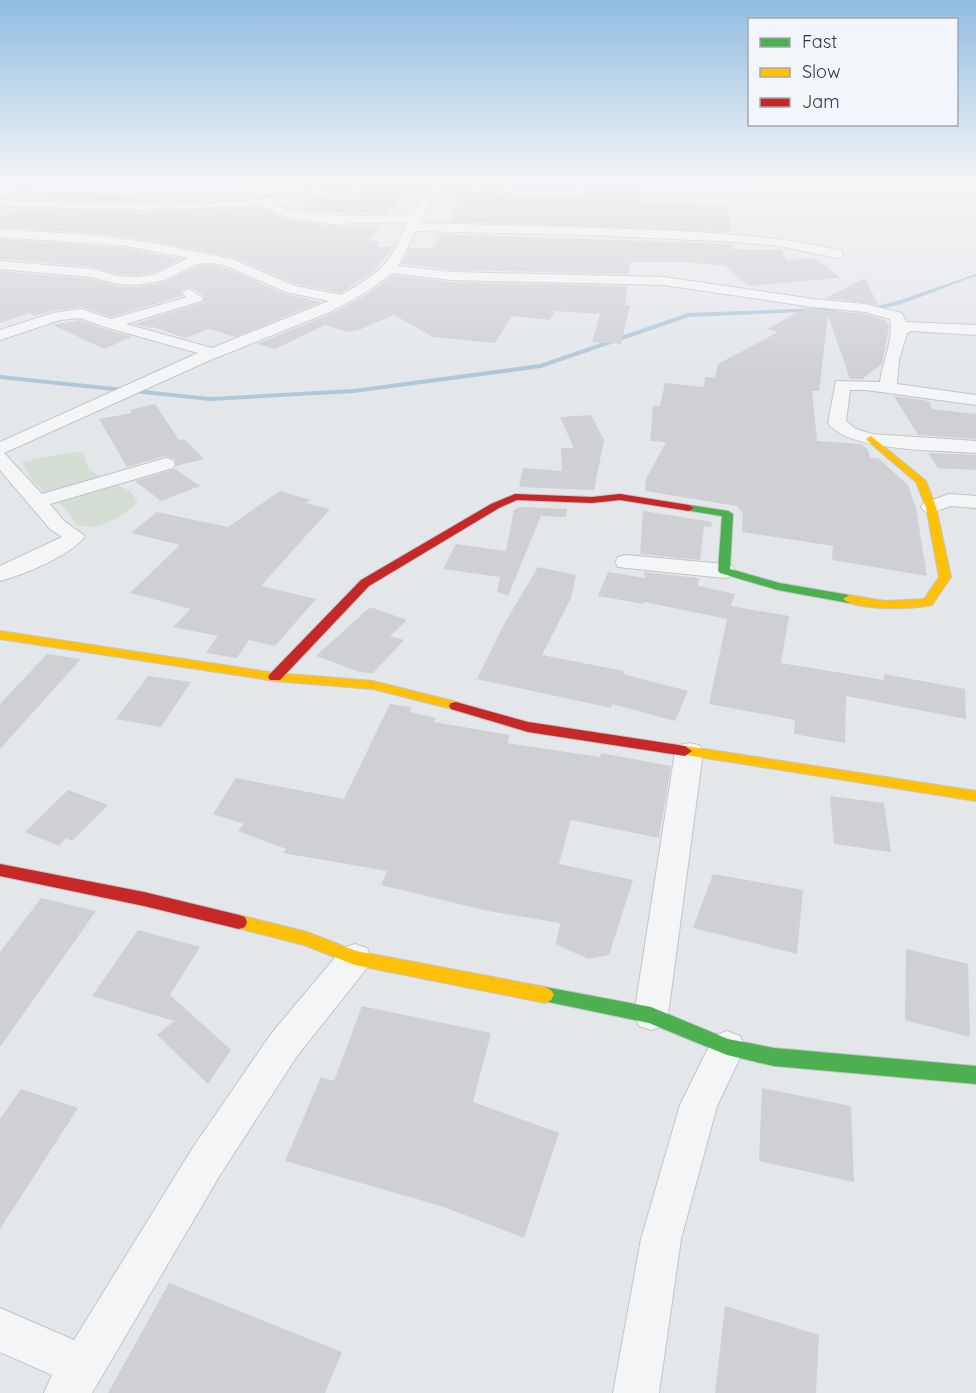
<svg xmlns="http://www.w3.org/2000/svg" width="976" height="1393" viewBox="0 0 976 1393" font-family="Quicksand,sans-serif">
  <style>
    .green { fill: #d5ded4 }
    .lines { fill: none; stroke-linecap: round; stroke-linejoin: round }
    .stream { fill: #b0c7d7; fill-rule: evenodd }
    .building { fill: #ced0d3 }
    .street-casing { stroke: #c2c5c8; stroke-width: 2 }
    .fast-casing { stroke: #c2c5c8; stroke-width: 2 }
    .slow-casing { stroke: #c2c5c8; stroke-width: 2 }
    .jam-casing { stroke: #c2c5c8; stroke-width: 2 }
    .street { fill: #f3f5f6; fill-rule: evenodd }
    .fast { fill: #4caf50; fill-rule: evenodd }
    .slow { fill: #ffc107; fill-rule: evenodd }
    .jam { fill: #c62828; fill-rule: evenodd }
  </style>
  <rect width="100%" height="100%" fill="#e4e7ea"/>
  <!-- green -->
  <path class="green" d="M71,452L83,453L89,470L130,491L138,502C122,517 98,533 76,524L65,509L32,481L22,462Z"/>
  <g class="lines">
    <!-- stream -->
    <path class="stream" d="M976,274V276C952,283 888,315 867,308L894,302Z
      M847,307L849,308V310L689,317L541,368L354,393L210,401L0,379V375L210,397L354,389L540,364L688,313Z"/>
  </g>
  <!-- building -->
  <path class="building" d="M550,177H576L573,189L498,185L516,186L520,179L549,180Z
    M607,177H637L640,205L727,207L731,232L450,222L454,215L459,194L580,200L588,195V185Z
    M366,188L409,190L398,199L388,213H341L300,209H306L317,199L326,197L361,199Z
    M60,191L117,195L166,202L42,199Z
    M258,208L292,221L329,226L380,225L369,241H379L377,247H393L373,272L341,293L296,284L232,257L153,241L102,234L0,227V218L21,209L143,212Z
    M441,234L732,244L733,249L782,250L786,260L815,258L840,278L748,286L725,266L684,262H631L629,274L451,270L401,264L410,248H432Z
    M0,239L127,248L181,259L155,272L137,275L118,274L92,267L0,259Z
    M210,265L223,267L285,294L321,302L235,337L209,329L185,338L154,327L150,328L134,324L203,302L204,296L190,287L181,291L182,296L111,317L81,307L53,311L35,316L29,313L0,323V271L91,279L117,286L137,287L165,282L198,266Z
    M393,275L451,282L627,286L625,305H630L621,344L592,342L600,314L555,311L550,320L512,316L495,343L433,337L394,315L359,330L348,332L325,325L275,349L257,344L333,313L369,293Z
    M865,278L878,305L826,298L830,296Z
    M806,308L865,314L885,320L889,326L882,364L862,379H850L828,315L819,391H812L817,441L861,444L868,450L870,458H878L908,485L916,508L927,576L832,560L833,546L742,532L743,514L737,506L645,491L646,479L666,442L650,441L653,406H660L665,383L704,387L705,377L715,378L718,364L778,332L767,329Z
    M80,320L104,329L132,337L104,349L53,325Z
    M894,396L929,401L932,409L976,414V439L918,435Z
    M155,404L179,440L184,439L204,459L176,466L175,459L165,456L127,467L99,419L132,413L130,410Z
    M591,415L604,440L594,490L519,487L523,468L562,471L561,448H574L560,417Z
    M928,453L976,455V470L938,468Z
    M175,469L200,486L161,501L135,481Z
    M280,491L310,500L306,503L330,509L261,586L316,599L275,646L249,640L237,658L206,653L218,636L173,627L191,609L130,593L180,545L131,533L157,512L228,527Z
    M520,507L567,509L566,517L541,516L508,596L497,592L500,577L443,569L456,544L506,551L514,510Z
    M643,511L712,522L711,527L704,526L700,560L640,554Z
    M538,567L576,575L571,598L542,655L624,671L623,674L688,691L675,721L612,704L611,708L477,679L504,624Z
    M608,572L645,578L644,572L699,578L698,586L735,594L731,606L789,616L781,663L884,680V674L965,689L966,719L846,696L845,743L794,734L795,720L709,704L727,619L645,602L644,604L598,596Z
    M370,607L407,620L390,636L404,640L373,673L360,672L316,656Z
    M47,654L81,659L0,749V704Z
    M148,676L191,682L161,727L116,719Z
    M390,704L411,707L410,712L436,718L434,722L510,735L507,743L600,757L601,753L671,766L659,838L571,820L559,864L633,880L609,955L588,959L556,944L560,923L488,911L381,885L387,871L283,853L286,849L238,831L244,824L213,814L236,778L344,799Z
    M68,790L108,805L72,841L66,838L59,846L25,832Z
    M830,796L884,803L891,852L834,844Z
    M713,874L803,890L797,954L693,928Z
    M41,898L96,911L0,1047V952Z
    M138,930L200,947L170,995L231,1050L208,1084L157,1035L174,1021L92,996Z
    M906,949L968,964L970,1037L905,1020Z
    M362,1006L491,1033L473,1102L559,1133L524,1238L444,1207L285,1161L321,1077L334,1081Z
    M762,1088L851,1106L854,1182L759,1161Z
    M21,1089L78,1108L0,1229V1119Z
    M169,1283L342,1352L325,1393H108Z
    M725,1306L819,1335L816,1393H715Z"/>
  <g class="lines">
    <!-- street casing -->
    <g class="street-casing">
      <path id="street" d="M36,177H48L36,186L0,199V192Z
        M263,177L433,182L434,177H444L443,185L575,191L577,179L605,177L586,183V195L580,198L517,193L439,191L418,223C498,225 577,227 656,230C719,233 780,236 842,251L843,254L842,257L837,258L779,246L737,242L587,235L416,231L398,266L451,272L664,277L813,299L865,304L902,313L906,322L976,325V335L912,331L907,333L899,360L897,384L976,395V405L866,390H850L846,421L856,429L872,434L976,441V453C941,450 848,452 828,423L836,381L880,382C883,361 894,338 890,319L865,312L813,307L664,285L451,280L392,273L368,291L332,311L208,361L4,453L42,494L166,458L173,460L175,464L173,468L50,504L64,521L85,536C72,555 23,575 0,581V566L62,537L50,529L0,470V442L198,353L105,327L80,318L60,320L0,340V330L53,313L81,309L111,319L184,298L186,297L182,293L189,289L203,298L201,301L126,324L212,348L329,301L286,292L224,265L210,263L197,264L165,280L137,285L118,284L91,277L0,269V261L92,269L118,276L137,277L156,274L188,258L127,246L0,237V229L102,236L153,243L232,259L295,286L341,295C380,273 391,264 407,222L329,224L293,219L258,206L143,210L0,206V200C107,203 233,213 336,185C319,184 275,187 263,177ZM358,186L430,188L411,215C363,216 319,219 273,205L304,200Z
        M906,177H941L976,181V187L911,180Z
        M949,494L976,496V508L951,506L931,513L924,511L921,507L924,503Z
        M626,555L724,564L732,566L735,571L732,576L724,578L618,567L615,562L618,557Z
        M689,743L699,745L703,752L668,1015L663,1026L651,1030L639,1026L634,1015L675,752L679,745Z
        M355,944L367,948L371,958L367,968L297,1056L220,1175L92,1393H44L52,1375L0,1352V1308L74,1340L192,1149L271,1034L343,948Z
        M727,1031L740,1036L745,1047L717,1106L681,1239L659,1393H613L641,1239L680,1105L714,1036Z"/>
    </g>
    <!-- fast casing -->
    <g class="fast-casing">
      <path id="fast" d="M689,505L728,511L733,514L730,569L779,583L849,595L855,599L849,603L778,590L720,573L718,571L722,516L685,510V506Z
        M545,987L651,1007L728,1039L774,1048L976,1066V1084L774,1066L727,1055L649,1023L539,1000L536,995L539,990Z"/>
    </g>
    <!-- slow casing -->
    <g class="slow-casing">
      <path id="slow" d="M871,436L926,481L936,507L951,577L932,605C914,609 857,611 843,599L849,595L885,601L924,599L939,577L926,507L916,482L868,441L866,439Z
        M0,631L275,673L373,681L461,703L463,706L456,710L373,689L275,681L0,639Z
        M685,746L976,791V801L680,754L678,751L680,748Z
        M239,915L307,932L356,951L545,987L551,990L554,995L551,1000L545,1003L355,965L304,945L233,927L231,922L233,917Z"/>
    </g>
    <!-- jam casing -->
    <g class="jam-casing">
      <path id="jam" d="M515,494L592,497L620,494L689,505L694,508L689,511L620,500L592,503L517,500L499,508L369,586L280,680H270L268,677L270,674L361,580L491,504Z
        M456,702L528,722L685,746L692,751L685,756L528,732L451,709L449,706L451,703Z
        M0,864L144,892L239,915L245,917L247,922L245,927L239,929L144,906L0,876Z"/>
    </g>
    <!-- street -->
    <use href="#street" class="street"/>
    <!-- fast -->
    <use href="#fast" class="fast"/>
    <!-- slow -->
    <use href="#slow" class="slow"/>
    <!-- jam -->
    <use href="#jam" class="jam"/>
  </g>
  <!-- sky -->
  <linearGradient id="sky" x2="0" y2="1"><stop stop-color="#91bce1"/><stop offset="0.48" stop-color="#f3f4f6"/><stop offset="1" stop-color="#f3f4f6" stop-opacity="0"/></linearGradient>
  <rect width="976" height="372" fill="url(#sky)"/>
  <!-- legend -->
  <rect x="748" y="18" width="210" height="108" fill="#f2f5f9" stroke="#a1a9b1" stroke-width="1.5"/>
  <rect x="760" y="38" width="30" height="9" fill="#4caf50" stroke="#a1a9b1" stroke-width="1.5"/>
  <text x="802" y="48" font-size="18" fill="#283646">Fast</text>
  <rect x="760" y="68" width="30" height="9" fill="#ffc107" stroke="#a1a9b1" stroke-width="1.5"/>
  <text x="802" y="78" font-size="18" fill="#283646">Slow</text>
  <rect x="760" y="98" width="30" height="9" fill="#c62828" stroke="#a1a9b1" stroke-width="1.5"/>
  <text x="802" y="108" font-size="18" fill="#283646">Jam</text>
</svg>
